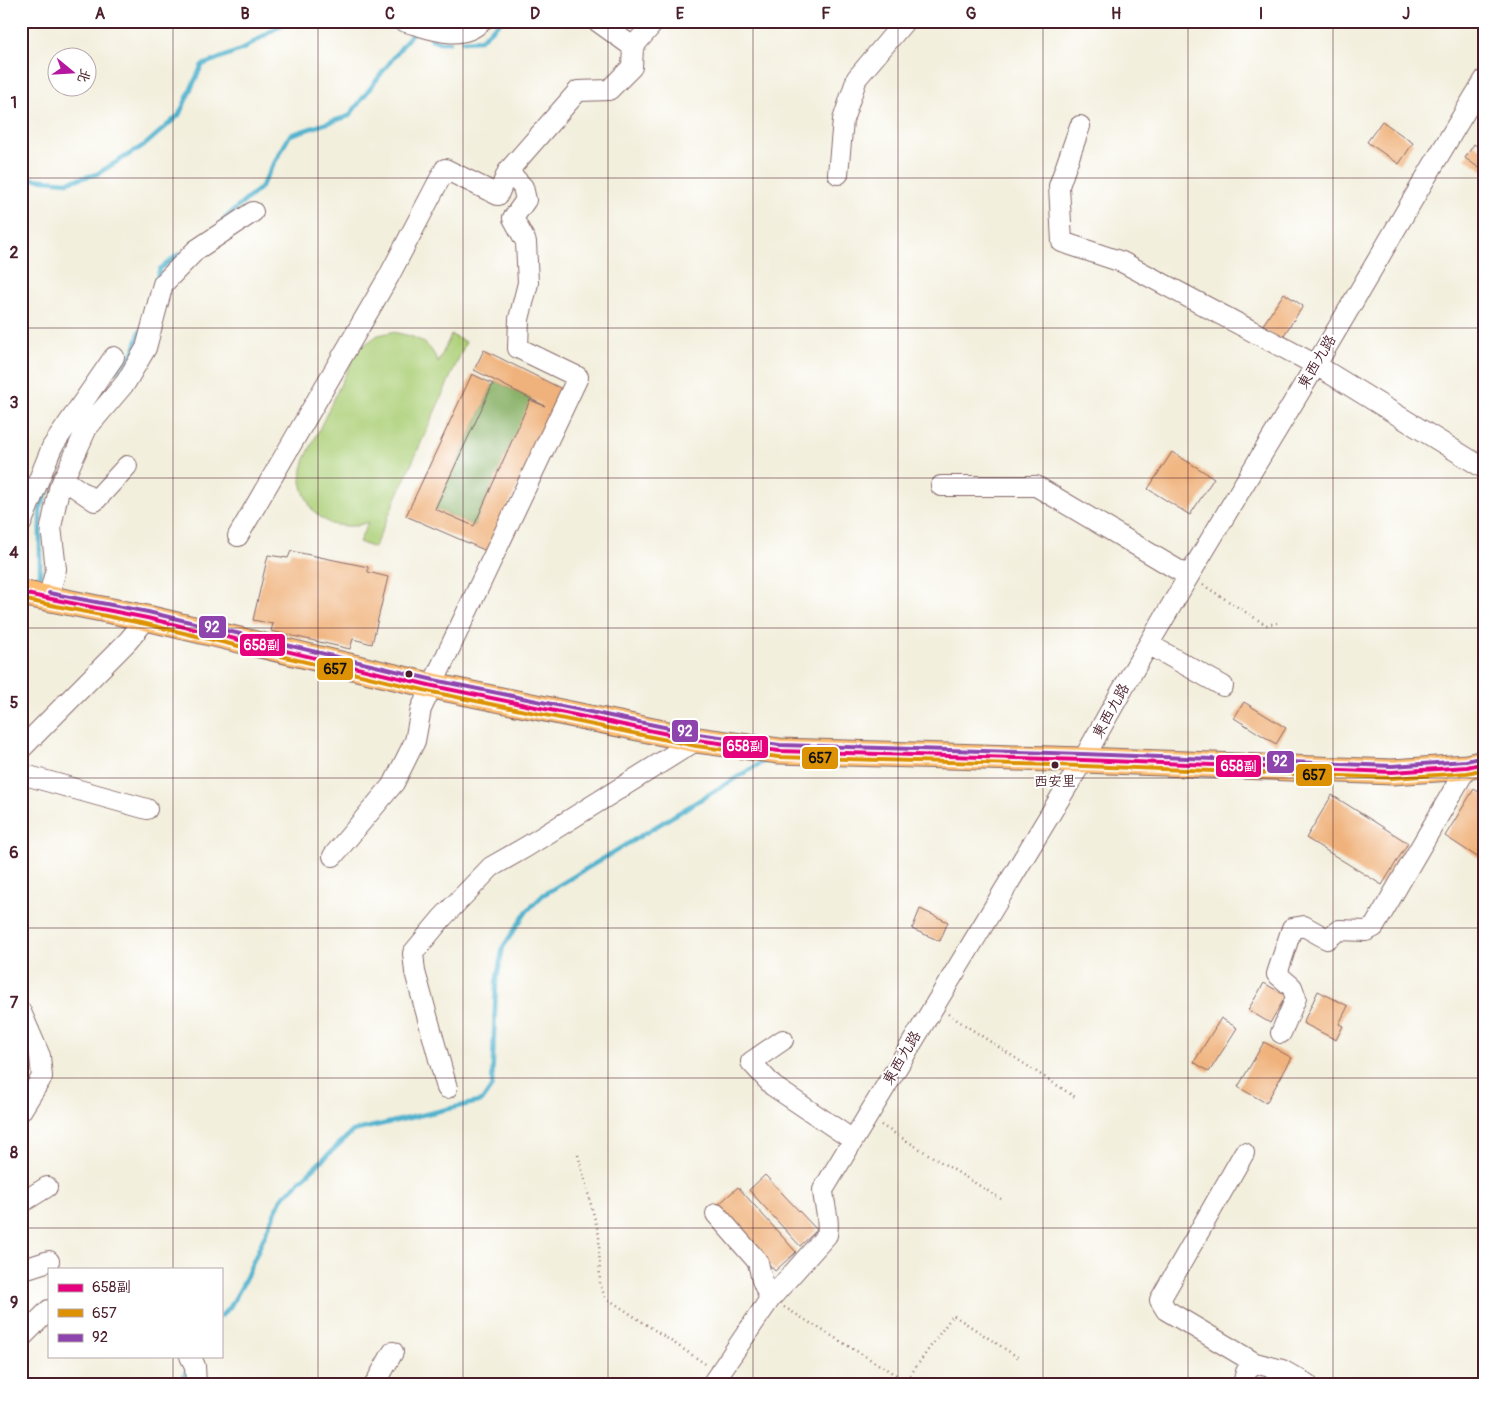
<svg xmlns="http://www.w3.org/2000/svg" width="1506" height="1405" viewBox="0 0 1506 1405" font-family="Pangolin,'LXGW WenKai TC',sans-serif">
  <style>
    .green { fill: #add079; stroke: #7c7852 }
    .forest { fill: #8ab269; stroke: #6a684a }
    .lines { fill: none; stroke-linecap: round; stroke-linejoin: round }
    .stream { stroke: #4fb2ce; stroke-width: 4.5 }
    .building { fill: #f0b27b }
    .minor-casing { stroke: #856869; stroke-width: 22 }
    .major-casing { stroke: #856869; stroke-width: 27 }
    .path { stroke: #856869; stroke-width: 2.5; stroke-dasharray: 1 4; stroke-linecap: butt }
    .minor { stroke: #fff; stroke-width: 20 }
    .major { stroke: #fcbd6f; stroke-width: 25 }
    .bus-1-casing { stroke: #fff; stroke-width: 8 }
    .bus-2-casing { stroke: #fff; stroke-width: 8 }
    .bus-3-casing { stroke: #fff; stroke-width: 8 }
    .bus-1 { stroke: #e5007d; stroke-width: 4 }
    .bus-2 { stroke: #dd9206; stroke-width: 4 }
    .bus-3 { stroke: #8e44ad; stroke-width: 4 }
    .grid { fill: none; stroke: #4a1f2b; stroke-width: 1; stroke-opacity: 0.55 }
    .bus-dot { fill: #4a1f2b; stroke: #fff; stroke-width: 2 }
    .labels { text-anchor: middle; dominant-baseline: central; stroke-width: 4; stroke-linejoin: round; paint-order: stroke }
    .bus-label { font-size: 14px; fill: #4a1f2b; stroke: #fff }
    .street-label { font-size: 15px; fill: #4a1f2b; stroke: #fff }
    .line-badge { stroke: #fff; stroke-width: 2 }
    .badge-label { font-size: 14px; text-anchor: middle; font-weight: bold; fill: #fff }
    .pale-badge-label { font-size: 14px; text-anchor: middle; font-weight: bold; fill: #111 }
    .neatline { fill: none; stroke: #4a1f2b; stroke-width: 2 }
    .grid-label { font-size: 16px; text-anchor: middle; font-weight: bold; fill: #4a1f2b }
  </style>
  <rect width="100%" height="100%" fill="#fff"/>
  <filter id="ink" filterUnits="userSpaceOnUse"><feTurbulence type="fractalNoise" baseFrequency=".02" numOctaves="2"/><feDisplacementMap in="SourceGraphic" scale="10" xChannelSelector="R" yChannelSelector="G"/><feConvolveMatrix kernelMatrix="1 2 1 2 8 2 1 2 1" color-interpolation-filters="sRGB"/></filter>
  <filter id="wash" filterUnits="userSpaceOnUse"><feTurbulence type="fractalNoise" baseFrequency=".0096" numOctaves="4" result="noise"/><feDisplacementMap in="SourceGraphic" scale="20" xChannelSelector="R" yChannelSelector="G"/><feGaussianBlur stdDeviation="1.12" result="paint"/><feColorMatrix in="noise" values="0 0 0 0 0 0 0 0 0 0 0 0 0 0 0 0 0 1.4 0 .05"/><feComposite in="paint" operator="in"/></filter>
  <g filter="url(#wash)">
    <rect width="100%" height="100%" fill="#f3efdd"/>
    <!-- green -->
    <path class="green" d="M392,332C414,336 430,340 438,363L451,335L466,342L374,548L359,542L368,522L356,526H343L331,524L320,517L311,508L304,493L301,482L302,469L305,459L357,350L378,335Z"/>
    <!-- forest -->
    <path class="forest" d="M495,381L531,399L474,526L435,509Z"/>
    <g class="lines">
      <!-- stream -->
      <path class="stream" d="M375,21L400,29
        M431,39L440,42H450
        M463,41L480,40L501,21
        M21,178L67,182L97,174L146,144L179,115L202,65L243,49L287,21
        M223,220L261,187L290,135L349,116L413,32
        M156,281L160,269L179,254
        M115,372L133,354L140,331
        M31,586L40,575V509L71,436
        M221,1316L230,1307L243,1284L281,1199L353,1131L482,1101L492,1086L496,983L503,947L527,911L543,895L764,761
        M181,1384L187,1369"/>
    </g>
    <g id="blocks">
      <!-- building -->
      <path class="building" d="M1382,121L1413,143L1399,164L1367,142Z
        M1474,144L1485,152V172L1465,158Z
        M1284,293L1303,306L1280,341L1261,328Z
        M484,350L562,389L495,535L489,552L406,516L472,374L493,384L435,509L474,526L530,400L545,406L474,370Z
        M1172,452L1214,478L1190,515L1148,489Z
        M291,551L368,567V572L388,577L372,644L353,639L350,649L271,631L273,624L253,620L268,555L288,558Z
        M1244,702L1286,728L1276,744L1234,718Z
        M1474,789L1485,796V862L1445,836Z
        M1332,795L1408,843L1382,885L1306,838Z
        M920,909L948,922L940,941L912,929Z
        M1264,983L1286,996L1270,1023L1248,1010Z
        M1318,991L1348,1006L1339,1024L1343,1026L1336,1040L1303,1023Z
        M1221,1018L1237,1028L1209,1072L1194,1062Z
        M1264,1042L1292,1058L1266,1103L1238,1087Z
        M765,1175L817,1230L800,1246L749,1190Z
        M738,1187L796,1252L775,1271L717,1206Z"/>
    </g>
  </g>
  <g filter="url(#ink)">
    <use href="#blocks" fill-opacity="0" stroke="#856869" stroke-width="1"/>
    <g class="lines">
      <!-- minor casing -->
      <g class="minor-casing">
        <path id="minor" d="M403,21C429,28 460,43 482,21
          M597,21L633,47
          M1080,126L1059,186L1062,242L1122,262L1316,365L1485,469
          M838,174L843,120L857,78L905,21
          M63,479L95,501L127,466
          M941,486H1036L1188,576
          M21,524L52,447L114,357
          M238,536L389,276L445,169L498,195L508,171
          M48,599L56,569L51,527L59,489L87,428L126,382L146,348L163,284L196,250L253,212
          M1150,645L1223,686
          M21,749L128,641L147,618
          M21,771L25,775L147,809
          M333,856L394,783L415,741L421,709L578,377L518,348L519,319L528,283L526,242L513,218L526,200L523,187L508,171L578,91L609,90L632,67L633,47L655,21
          M21,1012L40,1056L42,1077L21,1111
          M1281,1033L1296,998L1292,987L1277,974L1292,928L1304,926L1327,939L1339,930L1366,931L1374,927L1467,767
          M783,1040L751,1062L773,1086L853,1140
          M447,1088L415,972L413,953L442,918L491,867L526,847L697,740
          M1244,1153L1160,1300L1166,1310L1255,1363
          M21,1203L47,1187
          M716,1214L758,1262L762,1280L770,1299
          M21,1270L49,1261
          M21,1338L49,1310
          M190,1356L195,1366L196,1384
          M375,1384L393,1352
          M712,1384L770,1299L827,1235C830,1219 824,1206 823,1190L1083,760C1157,625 1238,495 1317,363C1373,269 1427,173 1485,79
          M1243,1384L1246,1372L1255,1363L1282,1370L1307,1384"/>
      </g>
      <!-- major casing -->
      <g class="major-casing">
        <path id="major" d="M21,593L147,618L433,686L697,740L779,751L1083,760L1392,772L1467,767L1485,763"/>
      </g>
      <!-- path -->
      <path class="path" d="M1203,585L1266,625L1277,623
        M948,1014L1075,1097
        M881,1125L1001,1199
        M578,1155L599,1235L600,1284L605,1297L707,1365
        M784,1307L906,1381L953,1315L1019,1358"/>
      <!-- minor -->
      <use href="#minor" class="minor"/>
      <!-- major -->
      <use href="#major" class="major"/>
      <!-- bus-1 casing -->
      <g class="bus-1-casing">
        <path id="bus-1" d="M21,593L147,618L433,686L697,740L779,751L1083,760L1392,772L1467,767L1485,763"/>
      </g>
      <!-- bus-2 casing -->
      <g class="bus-2-casing">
        <path id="bus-2" d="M21,599L146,624L432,692L696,746L778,757L1083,766L1392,778L1467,773L1485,769"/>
      </g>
      <!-- bus-3 casing -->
      <g class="bus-3-casing">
        <path id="bus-3" d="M49,593L148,612L434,680L698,734L780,745L1083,754L1392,766L1466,761L1484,757"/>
      </g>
      <!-- bus-1 -->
      <use href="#bus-1" class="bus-1"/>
      <!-- bus-2 -->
      <use href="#bus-2" class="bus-2"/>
      <!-- bus-3 -->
      <use href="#bus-3" class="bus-3"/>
    </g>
  </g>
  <!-- grid -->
  <path class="grid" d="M173,21V1269M318,21V1384M463,21V1384M608,21V1384M753,21V1384M898,21V1384M1043,21V1384M1188,21V1384M1333,21V1384M21,178H1485M21,328H1485M21,478H1485M21,628H1485M21,778H1485M21,928H1485M21,1078H1485M21,1228H1485M173,1356V1384"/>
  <!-- markers -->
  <g class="bus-dot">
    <circle cx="409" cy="674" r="4.5"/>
    <circle cx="1055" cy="765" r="4.5"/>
  </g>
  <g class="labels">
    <!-- bus labels -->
    <g class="bus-label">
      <text x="1055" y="781">西安里</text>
    </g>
    <!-- street labels -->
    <g class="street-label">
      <text transform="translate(1317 362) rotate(-59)">東西九路</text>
      <text transform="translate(1111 711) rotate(-61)">東西九路</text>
      <text transform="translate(902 1058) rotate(-59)">東西九路</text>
    </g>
  </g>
  <g class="line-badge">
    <rect x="198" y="615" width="29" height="24" rx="5" fill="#8e44ad"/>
    <rect x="239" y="633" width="47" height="24" rx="5" fill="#e5007d"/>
    <rect x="316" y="657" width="38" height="24" rx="5" fill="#dd9206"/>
    <rect x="671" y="719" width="28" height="24" rx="5" fill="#8e44ad"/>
    <rect x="722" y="735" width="47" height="24" rx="5" fill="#e5007d"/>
    <rect x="801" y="746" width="38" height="24" rx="5" fill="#dd9206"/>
    <rect x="1266" y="750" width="29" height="24" rx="5" fill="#8e44ad"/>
    <rect x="1215" y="754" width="47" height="24" rx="5" fill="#e5007d"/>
    <rect x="1295" y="763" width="38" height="24" rx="5" fill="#dd9206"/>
  </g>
  <g class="badge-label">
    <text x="212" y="632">92</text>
    <text x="262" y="650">658副</text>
    <text x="685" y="736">92</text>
    <text x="745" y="751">658副</text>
    <text x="1280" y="766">92</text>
    <text x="1239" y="771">658副</text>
  </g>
  <g class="pale-badge-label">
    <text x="335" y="674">657</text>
    <text x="820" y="763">657</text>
    <text x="1314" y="780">657</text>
  </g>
  <!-- margin -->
  <rect width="1506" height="1405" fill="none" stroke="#fff" stroke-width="55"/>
  <!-- legend -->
  <rect x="48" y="1268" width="175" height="90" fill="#ffffff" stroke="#b7a5aa"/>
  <rect x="58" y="1284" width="25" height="8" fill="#e5007d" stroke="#b7a5aa"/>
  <text x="92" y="1292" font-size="15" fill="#4a1f2b">658副</text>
  <rect x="58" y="1309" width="25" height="8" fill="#dd9206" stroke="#b7a5aa"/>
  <text x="92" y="1318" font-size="15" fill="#4a1f2b">657</text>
  <rect x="58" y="1334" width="25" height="8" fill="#8e44ad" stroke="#b7a5aa"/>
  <text x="92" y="1342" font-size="15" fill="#4a1f2b">92</text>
  <!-- north arrow -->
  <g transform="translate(72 72) rotate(108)"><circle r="24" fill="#ffffff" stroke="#b7a5aa"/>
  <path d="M0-4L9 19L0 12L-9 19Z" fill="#b5179e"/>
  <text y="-8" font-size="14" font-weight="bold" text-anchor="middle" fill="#4a1f2b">北</text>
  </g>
  <rect x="28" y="28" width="1450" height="1350" class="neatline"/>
  <g class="grid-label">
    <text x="100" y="19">A</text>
    <text x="245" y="19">B</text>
    <text x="390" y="19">C</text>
    <text x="535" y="19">D</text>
    <text x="680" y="19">E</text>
    <text x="826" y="19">F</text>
    <text x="971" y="19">G</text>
    <text x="1116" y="19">H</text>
    <text x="1261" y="19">I</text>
    <text x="1406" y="19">J</text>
    <text x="14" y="108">1</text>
    <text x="14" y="258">2</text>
    <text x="14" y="408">3</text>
    <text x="14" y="558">4</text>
    <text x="14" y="708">5</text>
    <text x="14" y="858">6</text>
    <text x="14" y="1008">7</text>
    <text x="14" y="1158">8</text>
    <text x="14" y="1308">9</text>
  </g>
</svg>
